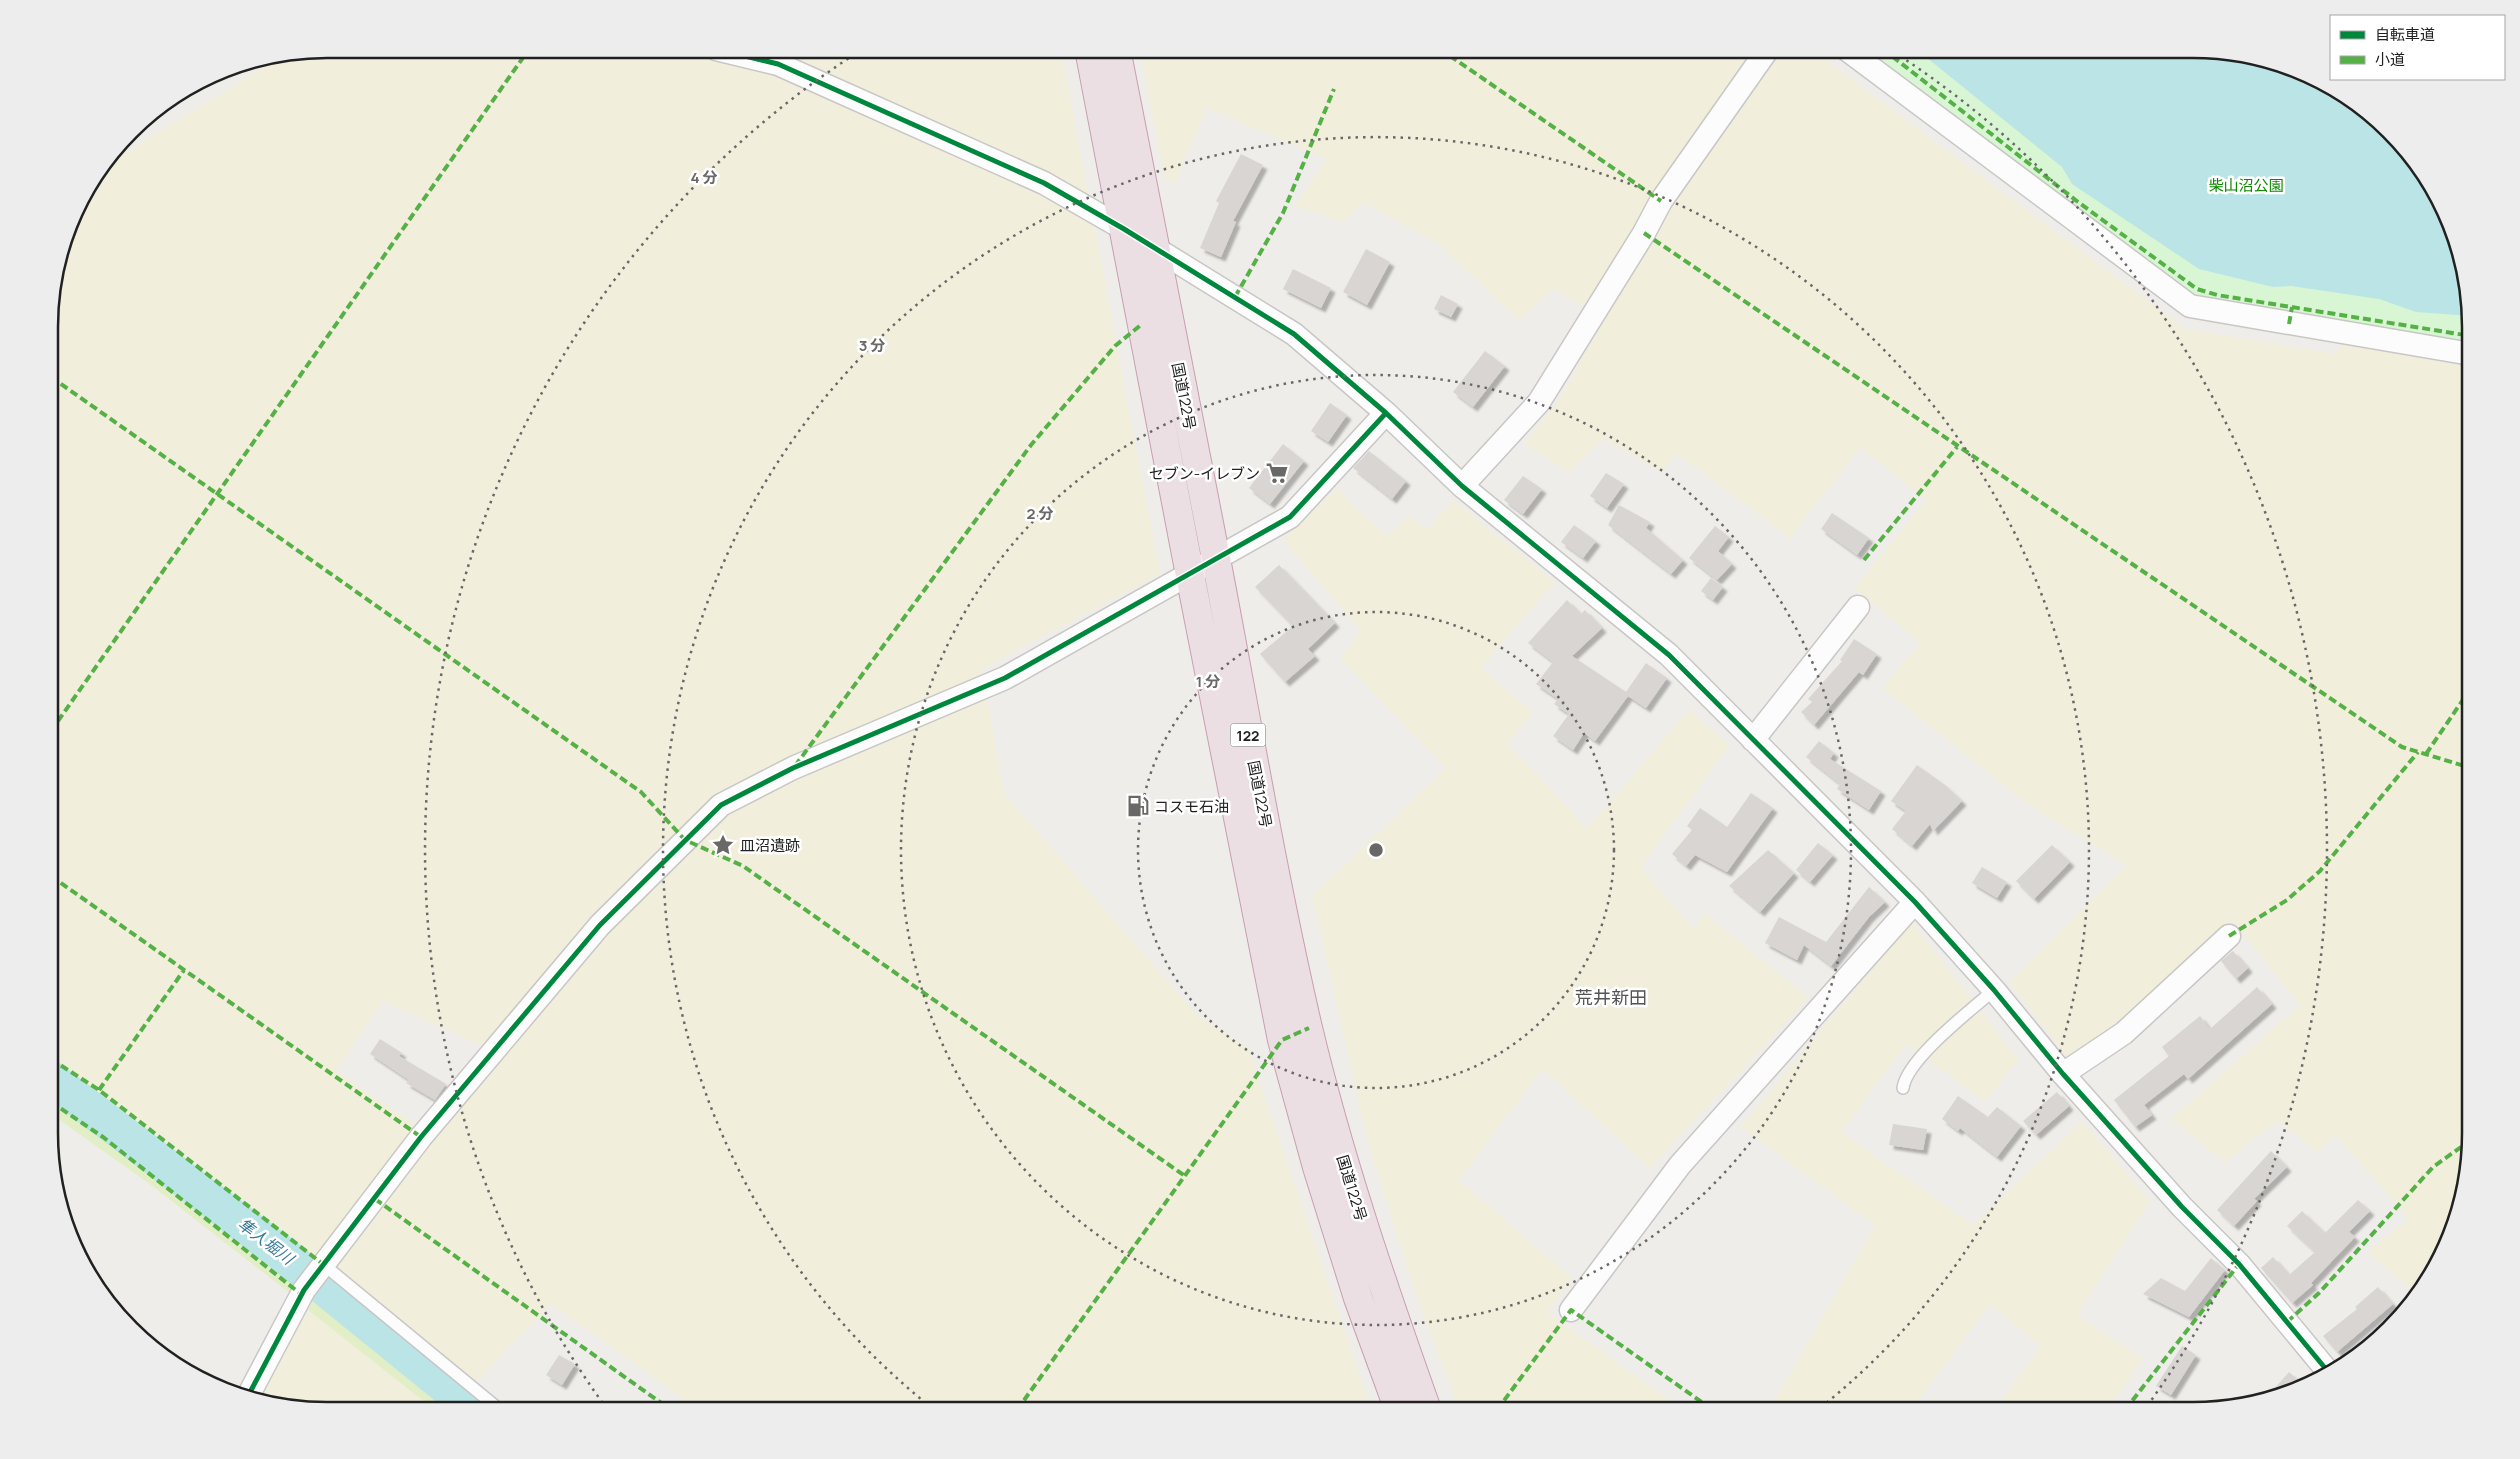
<svg xmlns="http://www.w3.org/2000/svg" width="2520" height="1459" viewBox="0 0 2520 1459" font-family="Manrope,'Noto Sans JP',sans-serif">
  <style>
    .farmland { fill: #f1eedc; fill-rule: evenodd }
    .grass { fill: #e2efc6 }
    .park { fill: #d9f6d4 }
    .water { fill: #bae4e5 }
    .lines { fill: none; stroke-linecap: round; stroke-linejoin: round }
    .river { stroke: #bae4e5; stroke-width: 36 }
    .building { fill: #d8d5d3; filter: url(#shadow) }
    .lane-casing { stroke: #c8c7c6; stroke-width: 14 }
    .street-casing { stroke: #c8c7c6; stroke-width: 25 }
    .highway-casing { stroke: #c79eb1; stroke-width: 30 }
    .lane { stroke: #fdfcfc; stroke-width: 11 }
    .street { stroke: #fdfcfc; stroke-width: 22 }
    .highway { stroke: #ecdfe3; stroke-width: 28 }
    .quiet { stroke: #55b145; stroke-width: 4; stroke-dasharray: 8 4; stroke-linecap: butt }
    .cycleway-casing { stroke: #fff; stroke-width: 8 }
    .cycleway { stroke: #00873e; stroke-width: 5 }
    .ring { fill: none; stroke: #696867; stroke-width: 2.5; stroke-dasharray: 2.5 5 }
    .labels { text-anchor: middle; dominant-baseline: central; stroke-width: 5; stroke-linejoin: round; paint-order: stroke }
    .shield { fill: #fff; stroke: #646464; stroke-width: 1 }
    .shield-label { font-size: 14px; font-weight: bold; fill: #212121 }
    .park-label { font-size: 15px; fill: #0d8702; stroke: #fff }
    .street-label { font-size: 15px; fill: #212121; stroke: #fff }
    .poi-label { font-size: 15px; fill: #212121; stroke: #fff; text-anchor: start }
    .water-label { font-size: 16px; font-style: italic; fill: #397a99; stroke: #fff }
    .quarter-label { font-size: 18px; fill: #545454; stroke: #fff }
    .rim { fill: none; stroke: #212121; stroke-width: 2.5 }
    .centre { fill: #696867; stroke: #fff; stroke-width: 2.5 }
    .ring-label { font-size: 15px; text-anchor: middle; font-weight: bold; fill: #696867; stroke: #fff; stroke-width: 5; stroke-linejoin: round; paint-order: stroke }
  </style>
  <defs>
    <filter id="shadow"><feDropShadow dx="4.5" dy="4.5" stdDeviation="1" flood-color="#0004"/></filter>
  </defs>
  <rect width="100%" height="100%" fill="#efedea"/>
  <!-- farmland -->
  <path class="farmland" d="M326,49H1061L1160,574L982,669L1004,793L1197,1015L1248,1047L1372,1410H692L693,1406L551,1304L468,1391L100,1093L51,1062V290L78,203L107,164L279,58ZM383,1001L487,1048L417,1125L336,1071Z
    M1140,49H1811L2186,329L2335,354L2342,343L2471,364V1151L2457,1222L2434,1272L2417,1294L2367,1253L2408,1218L2336,1136L2317,1152L2278,1121L2225,1162L2170,1119L2300,1005L2231,920L2111,1027L2068,1058L2009,982L2126,865L2027,804L1882,688L1920,643L1854,588L1926,500L1860,448L1790,538L1677,454L1662,472L1603,439L1568,473L1524,443L1559,400L1605,318L1553,289L1519,321L1439,244L1363,202L1344,222L1295,206L1326,159L1207,108L1175,183L1164,178Z
    M1337,489L1387,536L1410,515L1427,530L1453,500L1555,582L1481,668L1533,712L1508,744L1587,828L1690,709L1729,746L1641,867L1694,930L1704,913L1809,997L1650,1169L1542,1069L1459,1180L1573,1278L1547,1312L1684,1410H1459L1417,1299L1368,1143L1312,896L1446,768L1340,659L1360,630L1283,540Z
    M1911,922L2019,1059L1985,1102L1906,1044L1842,1132L1973,1225L2082,1121L2150,1201L2077,1315L2144,1359L2106,1410H1994L2041,1346L1990,1305L1911,1410H1769L1875,1225L1740,1127Z
    M308,1310L435,1410H326L259,1401Z"/>
  <!-- grass -->
  <path class="grass" d="M51,1062L100,1093L314,1264L309,1269L138,1133L51,1073Z
    M51,1088L79,1106L300,1281L288,1292L151,1185L51,1114Z
    M327,1277L492,1410H483L322,1281Z
    M317,1292L464,1410H435L308,1310Z"/>
  <!-- park -->
  <path class="park" d="M1857,49H2194L2266,58L2333,86L2390,130L2425,172L2457,237L2471,308V349L2207,306Z"/>
  <!-- water -->
  <path class="water" d="M1916,49H2194L2266,58L2333,86L2390,130L2425,172L2457,237L2471,316L2416,312L2379,299L2291,286L2273,287L2199,269L2072,184L2062,167Z"/>
  <g class="lines">
    <!-- river -->
    <path class="river" d="M51,1079L289,1259L475,1410"/>
  </g>
  <!-- building -->
  <path class="building" d="M1241,154L1263,165L1233,221L1236,222L1221,257L1200,248L1219,203L1216,201Z
    M1366,249L1390,262L1367,305L1343,292Z
    M1293,269L1331,288L1321,308L1283,289Z
    M1441,295L1458,304L1451,317L1434,309Z
    M1485,351L1505,366L1473,407L1453,392Z
    M1330,403L1347,415L1328,442L1311,431Z
    M1283,444L1304,461L1270,504L1249,488Z
    M1369,451L1406,481L1392,499L1353,468Z
    M1606,473L1624,484L1607,508L1590,496Z
    M1523,476L1542,489L1523,514L1504,500Z
    M1619,505L1650,522L1646,528L1683,560L1671,574L1608,525Z
    M1832,513L1869,538L1857,555L1821,529Z
    M1574,525L1596,541L1583,558L1561,542Z
    M1715,526L1729,537L1718,551L1732,564L1717,580L1689,558Z
    M1279,565L1335,623L1308,649L1315,656L1285,682L1260,654L1293,626L1255,587Z
    M1711,578L1723,587L1713,600L1701,591Z
    M1567,600L1581,614L1585,610L1602,628L1572,656L1626,692L1646,663L1667,678L1646,708L1628,696L1595,741L1584,733L1573,750L1553,736L1569,714L1554,704L1558,699L1536,684L1553,662L1528,643Z
    M1854,639L1877,654L1863,675L1859,672L1814,725L1801,712L1812,702L1808,699L1842,661L1840,660Z
    M1819,741L1834,753L1830,759L1881,791L1869,810L1837,789L1840,784L1806,757Z
    M1917,765L1945,785L1962,801L1933,831L1930,824L1912,846L1892,829L1906,811L1891,801Z
    M1751,793L1773,808L1727,872L1695,855L1686,866L1672,854L1692,830L1687,826L1700,808L1727,827Z
    M1818,843L1833,855L1810,882L1796,870Z
    M2052,845L2070,862L2034,899L2016,881Z
    M1768,850L1794,873L1760,912L1729,886Z
    M1982,867L2007,882L1997,898L1972,883Z
    M1869,887L1885,902L1869,917L1831,966L1804,945L1797,960L1765,943L1779,917L1826,942Z
    M2233,951L2248,968L2236,979L2221,961Z
    M2257,987L2272,1004L2188,1079L2184,1074L2144,1105L2152,1115L2135,1127L2114,1100L2169,1056L2162,1047L2200,1016L2210,1029Z
    M380,1039L402,1053L399,1056L446,1084L435,1100L406,1083L409,1080L370,1054Z
    M2057,1092L2069,1106L2036,1135L2023,1121Z
    M1958,1096L1988,1117L1997,1107L2021,1126L1997,1157L1960,1128L1958,1131L1942,1119Z
    M1893,1124L1927,1129L1923,1150L1889,1145Z
    M2271,1151L2287,1167L2254,1199L2257,1201L2234,1226L2217,1210Z
    M2358,1200L2370,1211L2349,1232L2355,1237L2311,1283L2313,1285L2292,1303L2261,1268L2273,1257L2289,1275L2315,1252L2287,1226L2302,1211L2325,1233Z
    M2211,1258L2225,1270L2189,1317L2143,1294L2161,1278L2185,1291Z
    M2378,1287L2393,1304L2337,1352L2323,1336L2357,1309L2355,1307Z
    M2182,1346L2196,1355L2171,1395L2156,1386Z
    M559,1355L575,1364L562,1385L546,1375Z
    M2289,1372L2305,1386L2283,1396L2265,1399Z"/>
  <g class="lines">
    <!-- lane casing -->
    <g class="lane-casing">
      <path id="lane" d="M1903,1088C1907,1059 1971,1010 1994,990
        M324,1265L500,1410"/>
    </g>
    <!-- street casing -->
    <g class="street-casing">
      <path id="street" d="M716,49L778,64L1044,183L1124,229L1294,334L1386,413L1462,486L1669,655L1915,902L1994,990L2063,1074L2182,1207L2239,1264L2330,1374
        M1846,49L2190,306L2471,354
        M1462,486L1539,402L1644,233L1661,201L1768,49
        M1753,740L1858,607
        M2063,1074L2124,1033L2229,936
        M1571,1310L1680,1165L1915,902
        M247,1398L304,1290L421,1137L600,925L721,805L793,768L1005,678L1290,517L1386,413"/>
    </g>
    <!-- highway casing -->
    <g class="highway-casing">
      <path id="highway" d="M1089,49L1190,575L1282,1040L1317,1167L1358,1298L1399,1410
        M1116,49C1149,219 1184,389 1216,559C1246,715 1272,873 1308,1028C1339,1158 1382,1284 1427,1410"/>
    </g>
    <!-- lane -->
    <use href="#lane" class="lane"/>
    <!-- street -->
    <use href="#street" class="street"/>
    <!-- highway -->
    <use href="#highway" class="highway"/>
    <!-- quiet -->
    <path class="quiet" d="M1440,49L1661,201
      M1883,49L2078,202L2197,289L2217,295L2471,336
      M1644,233L2402,747L2471,768
      M1235,297L1283,213L1334,89
      M2289,324L2292,307
      M51,377L641,792L685,840L743,866L1185,1176
      M1864,560L1957,447
      M51,731L529,49
      M2426,754L2471,688
      M795,766L1031,445L1115,346L1142,324
      M51,876L421,1137
      M2229,936L2287,900L2320,871L2418,752
      M51,1059L99,1090L324,1265
      M99,1090L184,970
      M51,1102L103,1137L302,1295
      M375,1199L671,1410
      M2287,1322L2319,1293L2433,1167L2471,1140
      M1017,1410L1282,1040L1309,1028
      M1497,1410L1571,1310L1713,1410
      M2125,1410L2239,1264"/>
    <!-- cycleway casing -->
    <g class="cycleway-casing">
      <path id="cycleway" d="M716,49L778,64L1044,183L1124,229L1294,334L1386,413L1462,486L1669,655L1915,902L1994,990L2063,1074L2182,1207L2239,1264L2330,1374
        M247,1398L304,1290L421,1137L600,925L721,805L793,768L1005,678L1290,517L1386,413"/>
    </g>
    <!-- cycleway -->
    <use href="#cycleway" class="cycleway"/>
  </g>
  <!-- distance rings -->
  <g class="ring">
    <circle cx="1376" cy="850" r="238"/>
    <circle cx="1376" cy="850" r="475"/>
    <path d="M932 1408A713 713 0 1 1 1820 1408"/>
    <path d="M607 1409A951 951 0 0 1 858 52M1894 52A951 951 0 0 1 2145 1409"/>
  </g>
  <!-- icons -->
  <defs>
    <g id="supermarket-bare" transform="scale(1.725)"><path d="M-6-5.5h2.5l.6 2H6L4.5 2H-2.5L-4.4-4H-6ZM-1.5 3.2a1.3 1.3 0 1 0 .1 0ZM3 3.2a1.3 1.3 0 1 0 .1 0Z" fill="#696867" stroke="#fff" stroke-width="2.5" paint-order="stroke"/></g>
    <g id="fuel-bare" transform="scale(1.725)"><path d="M-5.5-6h7V0h2V4h1.3V-2.5L3-4.5l.8-.8L6-3V5H2.5V1h-1V6h-7ZM-4.2-4.7v3.2H.2V-4.7Z" fill="#696867" stroke="#fff" stroke-width="2.5" paint-order="stroke"/></g>
    <g id="sight-bare" transform="scale(1.725)"><path d="M0-6L1.8-2.2L6-1.7L2.9 1.2L3.7 5.4L0 3.3L-3.7 5.4L-2.9 1.2L-6-1.7L-1.8-2.2Z" fill="#696867" stroke="#fff" stroke-width="2.5" paint-order="stroke"/></g>
  </defs>
  <g fill-rule="evenodd">
    <use href="#supermarket-bare" x="1277" y="473"/>
    <use href="#fuel-bare" x="1138" y="806"/>
    <use href="#sight-bare" x="723" y="845"/>
  </g>
  <g class="labels">
    <!-- shield labels -->
    <rect class="shield" x="1230.5" y="723.5" width="35" height="23" rx="4"/>
    <g class="shield-label">
      <text x="1248" y="735">122</text>
    </g>
    <!-- park labels -->
    <g class="park-label">
      <text x="2246" y="185">柴山沼公園</text>
    </g>
    <!-- street labels -->
    <g class="street-label">
      <text transform="translate(1184 396) rotate(79)">国道122号</text>
      <text transform="translate(1260 794) rotate(79)">国道122号</text>
      <text transform="translate(1352 1188) rotate(73)">国道122号</text>
    </g>
    <!-- poi labels -->
    <g class="poi-label">
      <text x="1260" y="473" text-anchor="end">セブン-イレブン</text>
      <text x="1154" y="806">コスモ石油</text>
      <text x="740" y="845">皿沼遺跡</text>
    </g>
    <!-- water labels -->
    <g class="water-label">
      <text transform="translate(266 1241) rotate(37)">隼人堀川</text>
    </g>
    <!-- quarter labels -->
    <g class="quarter-label">
      <text x="1611" y="997">荒井新田</text>
    </g>
  </g>
  <!-- crop -->
  <path d="M0 0H2520V1459H0ZM327 58H2193A269 269 0 0 1 2462 327V1133A269 269 0 0 1 2193 1402H327A269 269 0 0 1 58 1133V327A269 269 0 0 1 327 58Z" fill="#ededed" fill-rule="evenodd"/>
  <path class="rim" d="M327 58H2193A269 269 0 0 1 2462 327V1133A269 269 0 0 1 2193 1402H327A269 269 0 0 1 58 1133V327A269 269 0 0 1 327 58Z"/>
  <circle cx="1376" cy="850" r="8" class="centre"/>
  <g class="ring-label">
    <text x="704" y="183">4 分</text>
    <text x="872" y="351">3 分</text>
    <text x="1040" y="519">2 分</text>
    <text x="1208" y="687">1 分</text>
  </g>
  <!-- legend -->
  <rect x="2330" y="15" width="175" height="65" fill="#ffffff" stroke="#a6a6a6"/>
  <rect x="2340" y="31" width="25" height="8" fill="#00873e" stroke="#a6a6a6"/>
  <text x="2375" y="40" font-size="15" fill="#212121">自転車道</text>
  <rect x="2340" y="56" width="25" height="8" fill="#55b145" stroke="#a6a6a6"/>
  <text x="2375" y="65" font-size="15" fill="#212121">小道</text>
</svg>
